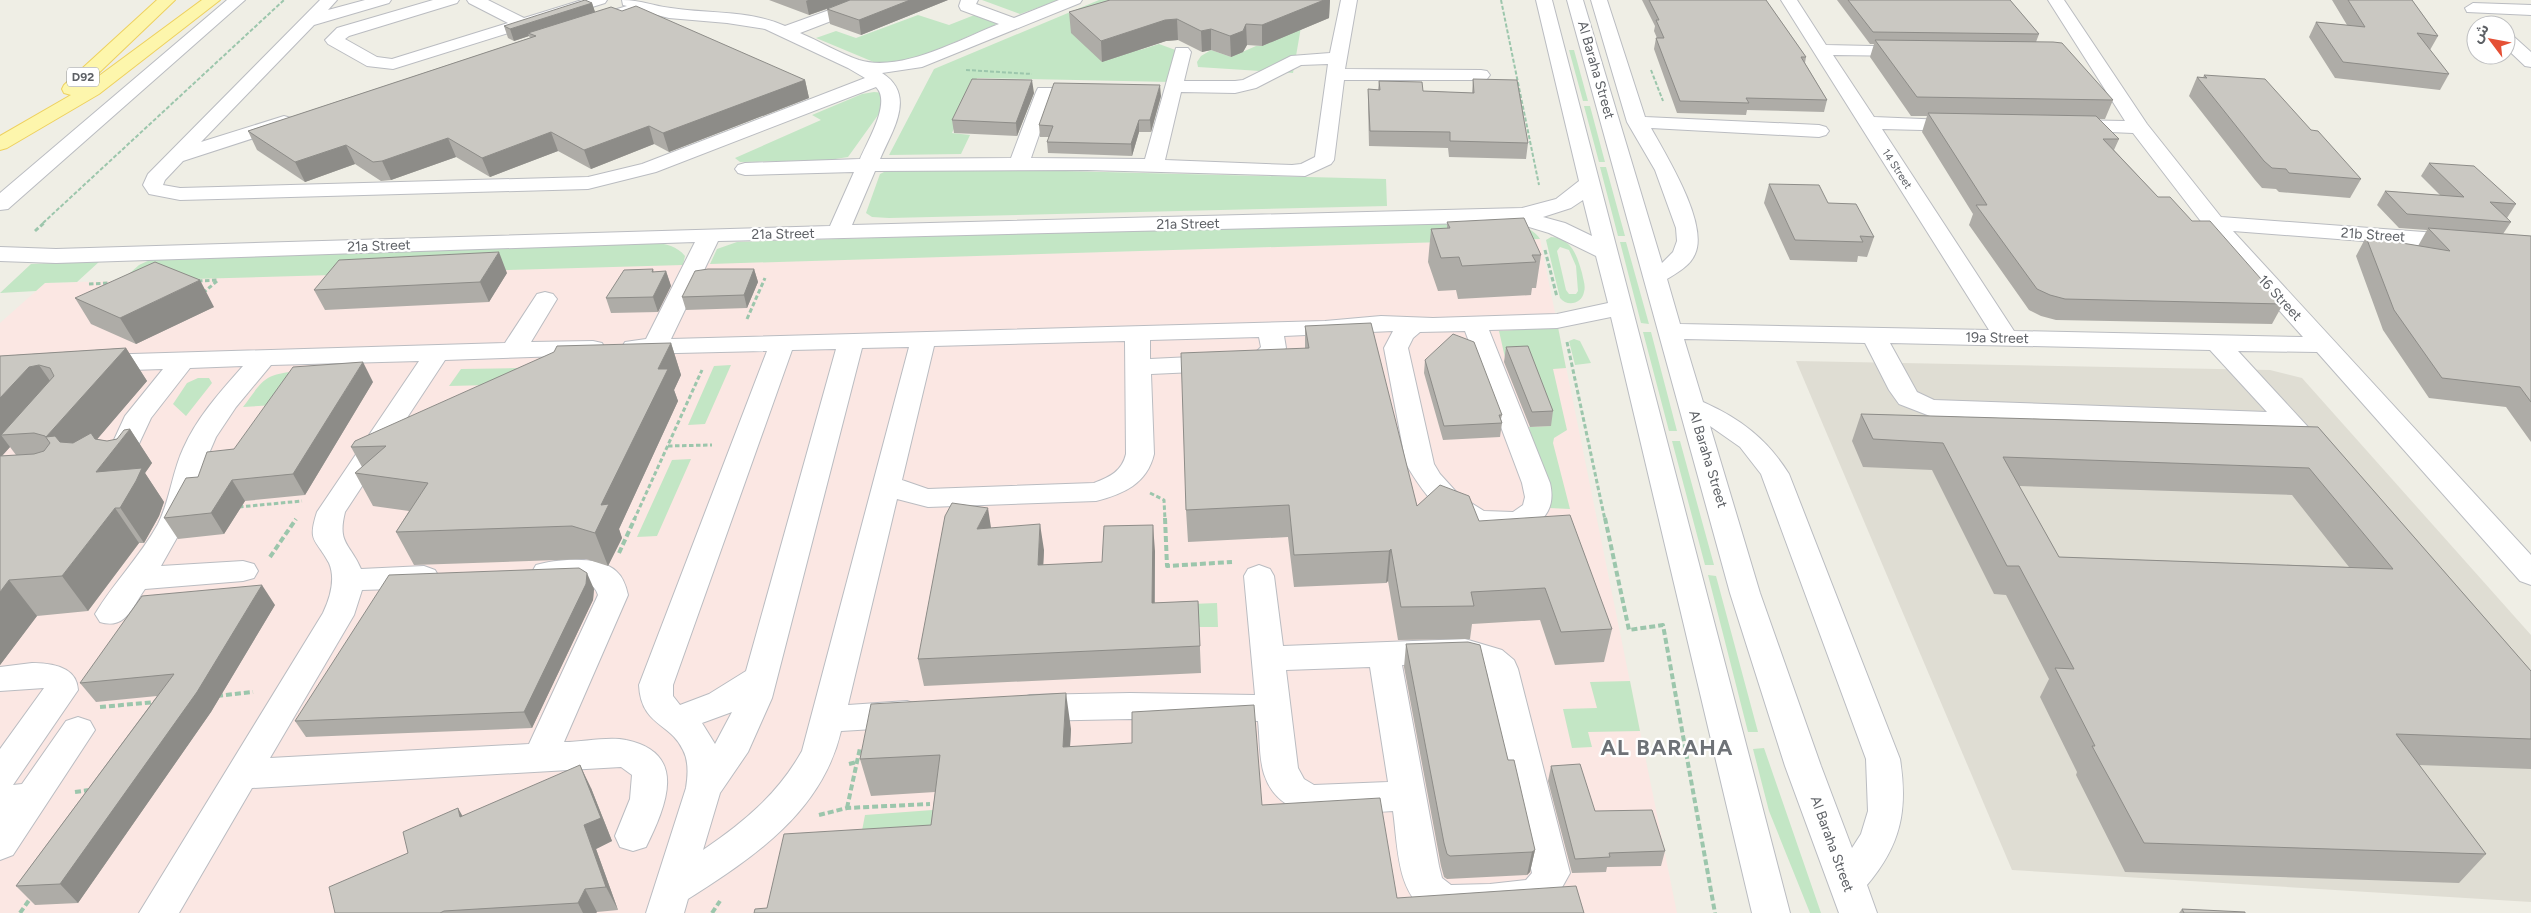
<svg xmlns="http://www.w3.org/2000/svg" width="2531" height="913" viewBox="0 0 2531 913" font-family="Figtree,'Noto Sans Arabic',sans-serif">
  <style>
    .education { fill: #dfddd3 }
    .medical { fill: #fbe7e3 }
    .green { fill: #c3e6c5; fill-rule: evenodd }
    .lines { fill: none; stroke-linecap: round; stroke-linejoin: round }
    .minor-casing { stroke: #babcc1; stroke-width: 2 }
    .major-casing { stroke: #eed15f; stroke-width: 2 }
    .path-far2 { stroke: #9cc6ac; stroke-width: 2; stroke-dasharray: 4 2; stroke-linecap: butt }
    .path-far1 { stroke: #9cc6ac; stroke-width: 3; stroke-dasharray: 4.5 2.5; stroke-linecap: butt }
    .path { stroke: #9cc6ac; stroke-width: 4; stroke-dasharray: 6 3; stroke-linecap: butt }
    .minor { fill: #fff; fill-rule: evenodd }
    .major { fill: #fdf6ac; fill-rule: evenodd }
    .wall { fill: #aeaca7; fill-rule: evenodd }
    .shaded-wall { fill: #8d8c88 }
    .building { fill: #cac8c2; stroke: #8d8c88; fill-rule: evenodd }
    .labels { text-anchor: middle; dominant-baseline: central; stroke-width: 4.5; stroke-linejoin: round; paint-order: stroke }
    .far-street-label { font-size: 11px; fill: #5d6065; stroke: #fff }
    .shield { fill: #fff; stroke: #8e9093; stroke-width: 1 }
    .shield-label { font-size: 12px; font-weight: bold; fill: #5d6065 }
    .street-label { font-size: 14px; fill: #5d6065; stroke: #fff }
    .near-district-label { font-size: 22px; font-weight: bold; letter-spacing: 1px; fill: #6e7277; stroke: #fff }
  </style>
  <rect width="100%" height="100%" fill="#efeee5"/>
  <!-- education -->
  <path class="education" d="M1796,361L2270,370L2302,378L2531,635V902L2012,870Z"/>
  <!-- medical -->
  <path class="medical" d="M1540,239L1677,913H0V323L45,283Z"/>
  <!-- green -->
  <path class="green" d="M982,0H1059L1020,14Z
    M1099,0H1131L1132,50H1140L1159,44L1181,52L1171,82L977,78L952,133L970,135L961,154L889,155L934,69Z
    M1304,10L1293,73L1198,67L1197,62L1201,56L1211,50L1231,57L1256,46H1262Z
    M977,14L994,20L997,24L904,64L876,63L816,38L836,31L856,38L918,15L949,25Z
    M1569,50H1574L1588,101H1583Z
    M874,92L885,93L886,104L848,157L829,160L740,162L735,158L821,120L812,115L862,94Z
    M1584,106H1590L1605,162H1599Z
    M905,167L1386,179L1387,206L889,218L872,217L866,213L880,174L892,168Z
    M1600,167H1606L1625,236H1618Z
    M1482,220C1501,223 1529,222 1540,239L710,264L717,249L737,242Z
    M1551,237C1572,238 1577,256 1582,273C1583,279 1586,286 1584,292C1582,304 1567,307 1560,298L1546,240ZM1560,247L1569,250L1576,266L1578,291L1576,294H1569L1566,290L1557,251Z
    M654,242C666,244 677,246 685,256L683,265L121,281L139,265L152,259Z
    M1620,242H1626L1649,324L1641,323Z
    M100,261L77,282L45,283L36,291L0,293L31,264Z
    M1558,327L1566,368L1553,369L1567,430L1554,438L1553,443L1570,509L1549,508L1529,427L1550,426L1506,362L1499,331Z
    M1643,332H1651L1677,431H1669Z
    M1574,339L1580,341L1591,363L1575,365L1569,341Z
    M731,365L705,424L688,425L714,366Z
    M576,367L566,383L449,386L461,369Z
    M300,371L275,405L243,407C264,379 263,374 300,371Z
    M198,378H209L212,383L186,416L173,404L187,383Z
    M1672,441H1680L1714,565H1705Z
    M691,459L657,536L637,537L672,460Z
    M1708,575L1716,576L1758,732H1748Z
    M1217,603L1218,627H1200L1165,605Z
    M1630,681L1640,731L1588,732L1592,747L1572,748L1563,709L1597,708L1590,682Z
    M1764,748L1821,913H1810L1769,811L1753,749Z
    M946,809L933,913L855,867L865,815Z"/>
  <g class="lines">
    <!-- minor casing -->
    <g class="minor-casing">
      <path id="minor" d="M227,0H245L8,209L0,210V193Z
        M320,0H337L328,10L365,0H391L389,3L314,25L201,142L284,116L291,118L294,122L291,126L183,161L165,180L163,185L180,188L588,177L642,164L865,78L848,68L765,29L727,23L669,18L645,12L603,24L597,23L595,19L597,15L627,6L623,5L622,0C641,0 653,6 671,8C709,14 750,10 785,26L857,0H880L878,3L800,33C819,41 839,53 859,60C901,73 960,39 999,24L961,10L959,6L961,0H978L976,4L1014,18L1059,0H1082L1080,3L922,67L882,73C917,95 892,131 880,159L1011,158L1036,92L1038,88H1052L1054,92L1031,158L1145,159L1176,48H1188L1191,52L1184,81H1235L1243,80L1291,56L1330,53L1341,0H1357L1345,69L1481,70L1487,71L1490,75L1487,79L1481,80H1344L1334,160L1331,164L1305,176L1087,170L875,171L852,225L1522,208L1556,199L1579,181L1536,0H1552L1790,913H1752L1611,317L1557,328L1489,330L1550,483C1563,538 1490,540 1456,521C1434,508 1419,486 1406,464L1384,348L1393,331L1284,336L1286,348L1276,362L1259,369L1151,374L1154,454C1147,484 1123,494 1096,501L928,507L897,499L848,705L907,701L919,705L924,714L919,723L907,727L841,731C822,812 754,857 688,899L684,913H646L686,788C688,776 689,761 683,750C670,722 641,726 639,685L767,351L634,354L625,352L622,347L625,342L646,339L695,242L56,263L0,261V247L56,249L830,226L854,172L745,175L738,173L735,169L738,165L745,163L860,159C867,142 892,102 876,87L656,172L588,189L180,200L149,194L143,185L148,174ZM1328,64L1315,157L1301,164L1292,165L1165,160L1181,92L1235,93L1256,88L1301,65ZM1583,200L1592,236L1565,223L1543,217L1571,208ZM1512,222L1549,233L1596,256L1608,303L1557,314L1433,318L1381,316L1325,321L671,339L718,241ZM1465,331L1522,483L1525,497L1523,505L1513,512L1484,511L1460,496L1440,474L1434,464L1408,348L1413,338L1420,332ZM1259,337L1261,347L1254,354L1150,359V340ZM1125,341L1126,454C1122,471 1110,477 1094,483L928,489L902,480L934,346ZM909,347L802,751C778,794 743,823 703,850L720,793L748,752L772,698L862,348ZM836,349L746,671L709,694L680,705L673,696V685L792,350ZM732,712L715,744L702,723Z
        M433,0H459L457,3L349,36L345,39L377,57L392,59L508,23L469,3L467,0H488L524,18L582,0H607L605,3L393,69L367,66L328,44L325,40L337,28Z
        M1567,0H1583L1662,263L1673,252L1677,241L1676,228L1655,170L1627,122L1591,0H1607L1645,117L1819,125L1826,127L1829,131L1826,135L1819,137L1651,128C1666,155 1709,224 1695,254C1690,266 1677,273 1667,279L1680,324L1989,330L1781,0H1797L1826,45L1916,47L1919,51L1916,55L1910,56L1833,55L1874,117L1969,121L1972,125L1969,129L1962,131L1882,129L2014,331L2303,337L2206,228L2133,133L2063,130L2060,126L2063,122L2070,120L2125,121L2048,0H2064L2147,124L2221,217L2531,240V254L2233,231L2531,555V585L2520,581L2317,352L2238,351L2308,427L2304,433C2296,435 2288,436 2282,429L1930,416L1899,404L1889,390L1865,343L1684,339L1703,402C1741,419 1767,439 1789,474L1900,759C1908,810 1901,845 1867,885L1877,913H1839L1785,766L1730,593ZM1890,343L2210,350L2267,412L1934,400L1917,392ZM1710,426L1740,447L1761,474L1866,759L1868,811L1861,834L1852,848L1821,766L1760,593Z
        M2473,3L2531,5V15L2467,12L2465,8Z
        M2506,34L2512,35L2531,52V67L2525,66L2506,48Z
        M545,292L553,294L557,299L531,342L593,341L602,343L605,348L602,353L593,355L445,360L345,512C337,544 350,543 361,569L424,566L435,570L439,577L435,584L424,588L362,590L354,615L270,758L529,744L598,595C591,571 555,585 536,579L532,572L536,565C557,559 599,555 616,571C623,577 626,586 628,595L564,742C582,742 609,736 626,740C689,753 666,806 646,847L633,851L620,847L615,836L630,799L632,775L621,767L252,788L179,913H139L323,613C330,598 336,579 329,563C316,538 307,543 317,512L419,361L271,365L236,407L216,437L207,458L196,504L161,566L243,561L254,564L258,571L254,578L243,581L145,589C132,607 126,630 100,622L95,614C114,582 140,557 158,524C170,500 172,473 183,449C197,417 221,391 243,366L190,368L151,418L137,448L127,450L117,448L113,442L125,416L163,369L99,371L90,368L86,363L90,358L99,355L505,343L537,294Z
        M1259,565L1270,569L1274,576L1283,646L1465,639L1502,650L1514,660L1518,669L1570,873L1554,902L1527,913H1432C1396,898 1398,844 1393,811C1348,813 1282,829 1264,774C1259,758 1260,738 1258,721L1130,719L1030,721L1018,717L1013,708L1018,699L1030,695L1130,693L1255,695L1244,576L1248,569ZM1465,663L1474,664L1487,673L1532,873L1526,880L1490,884L1451,885L1442,878L1439,866L1402,665ZM1370,667L1388,782L1314,785L1304,779L1298,768L1286,670Z
        M32,663C52,663 77,667 78,690L13,785L22,784L66,721L78,717L90,721L95,730L13,855L0,860V749L44,688L0,691V667Z"/>
    </g>
    <!-- major casing -->
    <g class="major-casing">
      <path id="major" d="M157,0H175L84,87L202,0H220L99,94L7,148L0,150V136L71,95L64,93L62,89L64,85Z"/>
    </g>
    <!-- path-far2 -->
    <path class="path-far2" d="M1501,0L1539,185
      M966,70L1032,74
      M1651,70L1663,101
      M43,223L284,0"/>
    <!-- path-far1 -->
    <path class="path-far1" d="M35,231L45,222
      M1545,250L1557,297
      M198,281L217,280
      M89,284L109,283
      M203,293L217,281
      M747,319L765,278
      M1567,342L1605,520
      M668,446L712,445
      M1150,493L1164,500L1165,520
      M239,507L302,501
      M634,520L702,370"/>
    <!-- path -->
    <path class="path" d="M1165,518L1167,566L1232,562
      M1605,518L1629,630L1663,625L1715,913
      M619,553L635,518
      M270,557L296,519
      M217,696L253,692
      M100,707L156,702
      M849,764L857,762
      M75,792L89,790
      M847,808L860,748
      M819,815L847,808L930,804
      M20,913L32,896
      M712,913L720,901"/>
    <!-- minor -->
    <use href="#minor" class="minor"/>
    <!-- major -->
    <use href="#major" class="major"/>
  </g>
  <!-- wall -->
  <path class="wall" d="M769,0H948L861,35L830,24L827,9L809,15Z
    M1110,0H1330L1329,18L1262,46L1247,45L1243,52L1231,57L1211,50L1202,52L1178,40L1166,41L1102,62L1071,33L1069,12Z
    M1642,0H1766L1806,57L1805,63L1827,100L1824,112L1747,110L1746,115L1677,113L1654,49L1656,38H1657L1654,31L1655,26Z
    M1837,0H2010L2039,34L2036,42L2113,100L2105,119H2099L2119,139L2114,150L2158,197L2192,221L2283,304L2272,324L2056,320L2041,316L2029,310L1969,225L1973,214L1922,132L1927,116H1911L1870,57L1874,44H1870Z
    M2332,0H2412L2438,36L2430,50L2449,74L2440,90L2335,78L2309,37L2316,22L2347,25Z
    M592,3L595,12L622,11L805,80L809,98L669,152L654,144L591,169L558,151L490,177L456,157L391,180L381,181L355,164L305,182L257,150L248,131L530,38L529,36L514,41L508,38L504,26Z
    M2204,75L2311,130L2361,179L2350,198L2279,192L2276,189L2262,188L2255,180L2189,96L2197,77L2203,78Z
    M1473,79L1528,143L1526,159L1449,157L1448,148L1369,146L1368,104V89L1378,90L1379,81L1423,91L1472,93Z
    M1034,93L1017,136L954,133L952,120Z
    M1161,96L1151,132H1139L1132,156L1048,153L1047,142L1049,137H1040L1039,125Z
    M2429,163L2516,204L2507,218H2506L2511,222L2503,234L2531,236V442L2506,407L2429,398L2383,330L2356,256L2366,237L2418,246L2427,230L2399,228L2377,205L2385,191L2440,195L2421,176Z
    M1769,184L1828,203L1874,237L1867,257L1858,256L1857,262L1790,260L1764,203Z
    M1447,222L1541,255L1536,288H1532L1531,295L1458,299L1456,290L1438,291L1428,262L1431,229H1447Z
    M653,269L654,272L666,271L671,286L658,312L611,313L606,298Z
    M754,269L758,282L747,308L686,310L682,297Z
    M507,273L489,302L325,310L314,290Z
    M75,298L214,307L136,344L91,324Z
    M1305,326L1417,506L1479,521L1612,629L1604,662L1555,665L1540,620L1472,624L1470,639L1398,640L1388,581L1386,583L1294,587L1288,537L1188,542L1186,510L1305,348Z
    M671,343L681,375L674,390L678,401L619,529L622,538L608,566L586,559L414,565L396,532L409,511L373,506L355,473L362,467L351,447Z
    M1506,347L1553,411L1551,426L1530,427L1504,362Z
    M126,348L147,381L97,439L107,441L117,439L130,429L152,463L145,473L164,502L159,516L144,543H139L88,611L37,616L0,665V356ZM10,447L16,455L2,456Z
    M1425,360L1502,415L1501,419L1502,423L1500,437L1443,440L1424,373Z
    M373,382L305,495L245,501L224,534L178,539L164,518L198,477L234,449Z
    M1861,414L2318,427L2531,671V769L2419,765L2486,854L2459,883L2125,872L2076,775L2077,772L2040,697L2049,679L2006,595L1994,594L1932,470L1863,467L1852,441ZM2019,486L2292,495L2349,567L2059,557Z
    M991,528L1044,550L1043,565L1102,562L1155,551V603L1198,601L1201,673L924,686L918,659Z
    M594,589L593,600L532,728L306,737L295,721Z
    M275,605L211,712L78,903L35,905L16,886L157,696L96,702L80,683Z
    M1406,644L1508,760L1535,850L1530,872L1527,875L1447,879L1444,877L1441,866L1404,667Z
    M1071,729L1070,746L1262,805L1397,898L1584,913L767,908L931,825L935,792L871,796L860,759Z
    M1551,766L1595,811L1665,851L1661,866L1607,867L1606,872L1572,873L1548,781Z
    M591,788L612,841L596,849L618,910L597,912L596,913H335L408,853L463,816Z
    M2182,909L2245,913H2179Z"/>
  <!-- shaded-wall -->
  <path class="shaded-wall" d="M808,0H851L809,15L806,1Z
    M910,0H948L861,35L859,20Z
    M1324,0H1330L1329,18L1262,46V25Z
    M592,3L596,15L528,33L529,36L514,41L510,29Z
    M1177,19L1178,40L1166,41L1102,62L1101,41L1165,20Z
    M1246,24L1247,45L1243,52L1231,57L1230,36Z
    M1211,29V50L1202,52L1201,31Z
    M805,80L809,98L669,152L663,133Z
    M1032,80L1034,93L1017,136L1016,123Z
    M1160,85L1161,96L1151,132L1150,120Z
    M1139,120V132L1132,156L1131,144Z
    M649,126L654,144L591,169L584,150Z
    M551,132L558,151L490,177L482,158Z
    M448,138L456,157L391,180L382,161Z
    M346,145L355,164L305,182L295,162Z
    M499,252L507,273L489,302L480,282Z
    M754,269L758,282L747,308L744,295Z
    M666,271L671,286L658,312L653,297Z
    M200,280L214,307L136,344L120,318Z
    M671,343L681,375L674,390L678,401L619,529L622,538L608,566L595,533L601,505L658,369Z
    M126,348L147,381L70,471L46,437Z
    M363,362L373,382L305,495L293,474Z
    M39,365L62,398L1,435L10,447L0,458V398L29,367Z
    M130,429L152,463L145,473L164,502L159,516L144,543L96,472Z
    M232,480L245,501L224,534L211,513Z
    M115,508L139,543L88,611L62,576Z
    M988,508L992,534L977,529Z
    M1040,524L1044,550L1042,591L1038,565Z
    M1153,525L1155,551L1154,630L1152,603Z
    M1391,549L1388,581L1386,583L1389,551Z
    M587,573L594,589L593,600L532,728L524,712Z
    M9,580L37,616L0,665V592Z
    M262,585L275,605L211,712L78,903L60,884Z
    M1066,693L1071,729L1068,783L1063,747Z
    M580,765L591,788L612,841L596,849L618,910L606,887L584,825Z
    M458,808L471,831L460,817Z
    M1535,850L1530,872L1527,875L1532,852Z
    M585,889L597,912L596,913H583L578,903Z"/>
  <!-- building -->
  <path class="building" d="M585,0L592,3L510,29L504,26Z
    M850,0H910L859,20L827,9Z
    M1110,0H1324L1262,25L1246,24L1243,31L1230,36L1211,29L1201,31L1177,19L1165,20L1101,41L1069,12Z
    M1649,0H1766L1806,57H1801L1827,100L1746,98L1749,103L1680,101L1656,38H1664L1656,20H1659Z
    M1848,0H2010L2039,34L1873,32Z
    M2348,0H2412L2438,36L2417,33L2449,74L2343,62L2316,22L2365,27Z
    M636,6L805,80L663,133L649,126L584,150L551,132L482,158L448,138L382,161L373,162L346,145L295,162L248,131L536,36L528,33L611,7L622,11Z
    M1875,40L2053,42L2062,43L2113,100L1917,97Z
    M2204,75L2265,79L2311,130L2318,131L2361,179L2289,173L2286,169L2272,168L2264,161L2197,77L2207,78Z
    M972,79L1032,80L1016,123L952,120Z
    M1473,79L1517,80L1528,143L1450,141V132L1370,131L1368,89L1380,90L1379,81L1422,82L1423,91L1474,93Z
    M1054,83L1160,85L1150,120H1139L1131,144L1047,142L1053,126L1039,125Z
    M1928,113L2096,116L2119,139H2103L2158,197H2170L2192,221H2210L2283,304L2065,299L2050,295L2037,289L1976,205H1987Z
    M2429,163L2474,166L2516,204L2490,202L2511,222L2407,214L2385,191L2464,197Z
    M1769,184L1819,185L1828,203L1856,204L1874,237L1860,236L1863,242L1795,240Z
    M1524,218L1541,255H1532L1536,262L1462,266L1459,257L1441,258L1431,229L1450,228L1447,222Z
    M2428,228L2531,236V402L2520,387L2442,378L2394,310L2366,237L2450,251Z
    M499,252L480,282L314,290L339,260Z
    M155,262L200,280L120,318L75,298Z
    M653,269L652,272L666,271L653,297L606,298L624,270Z
    M708,269H754L744,295L682,297L695,271Z
    M1371,323L1417,506L1440,485L1469,496L1479,521L1570,515L1612,629L1561,632L1545,588L1471,592L1474,606L1401,607L1391,549L1389,551L1294,555L1289,505L1186,510L1181,353L1309,348L1305,326Z
    M1453,334L1474,342L1502,415H1499L1502,423L1444,426L1425,360Z
    M671,343L658,369H668L601,505L609,504L595,533L572,526L396,532L428,483L355,473L386,446L351,447L355,441L554,352L557,346Z
    M1528,346L1553,411L1532,412L1506,347Z
    M126,348L46,437L55,436L60,442L73,443L91,433L95,439L107,441L117,439L124,430L130,429L96,472L142,468L136,481L120,508H115L62,576L9,580L0,592V456L34,454L44,451L50,443L45,436L34,433L1,435L54,376L50,368L39,365L29,367L0,398V356Z
    M363,362L293,474L232,480L211,513L164,518L186,478L198,477L207,452L234,449L293,367Z
    M1861,414L2318,427L2531,671V739L2396,734L2486,854L2144,843L2092,746H2095L2055,668L2074,669L2019,566H2007L1943,443L1873,439ZM2003,457L2309,468L2393,569L2059,557Z
    M952,503L988,508L977,529L1040,524L1038,565L1102,562L1104,526L1153,525L1152,603L1198,601L1200,646L918,659L945,516Z
    M579,568L587,573L586,584L524,712L295,721L389,575Z
    M262,585L197,692L60,884L16,886L174,674L80,683L142,596Z
    M1468,642L1480,645L1508,760H1514L1535,850L1532,852L1450,856L1447,854L1444,843L1406,644Z
    M1066,693L1063,747L1132,743V712L1254,705L1262,805L1380,798L1397,898L1576,886L1584,913H754L755,909L767,908L784,834L931,825L940,755L860,759L871,704Z
    M1580,764L1595,811L1652,810L1665,851L1609,853L1610,857L1575,859L1551,766Z
    M580,765L601,818L584,825L606,887L585,889L578,903L444,911L440,913H335L329,887L408,853L403,832L458,808L460,817Z
    M2182,909L2245,912V913H2184Z"/>
  <g class="labels">
    <!-- far-street labels -->
    <g class="far-street-label">
      <text transform="translate(1897 169) rotate(57)">14 Street</text>
    </g>
    <!-- shield labels -->
    <rect class="shield" x="67" y="67.5" width="32" height="19" rx="4"/>
    <g class="shield-label">
      <text x="83" y="77">D92</text>
    </g>
    <!-- street labels -->
    <g class="street-label">
      <text transform="translate(1596 70) rotate(74)">Al Baraha Street</text>
      <text transform="translate(1188 224) rotate(-1)">21a Street</text>
      <text transform="translate(783 234) rotate(-1)">21a Street</text>
      <text transform="translate(2373 235) rotate(4)">21b Street</text>
      <text transform="translate(379 246) rotate(-2)">21a Street</text>
      <text transform="translate(2280 298) rotate(47)">16 Street</text>
      <text transform="translate(1997 338) rotate(1)">19a Street</text>
      <text transform="translate(1708 459) rotate(73)">Al Baraha Street</text>
      <text transform="translate(1832 844) rotate(70)">Al Baraha Street</text>
    </g>
    <!-- near-district labels -->
    <g class="near-district-label">
      <text x="1667" y="747">AL BARAHA</text>
    </g>
  </g>
  <!-- north arrow -->
  <g transform="translate(2491 40) rotate(302)"><circle r="24" fill="#ffffff" stroke="#bebfc1"/>
  <path d="M0-4L9 19L0 12L-9 19Z" fill="#e55035"/>
  <text y="-8" font-size="14" font-weight="bold" text-anchor="middle" fill="#5d6065">ش</text>
  </g>
</svg>
